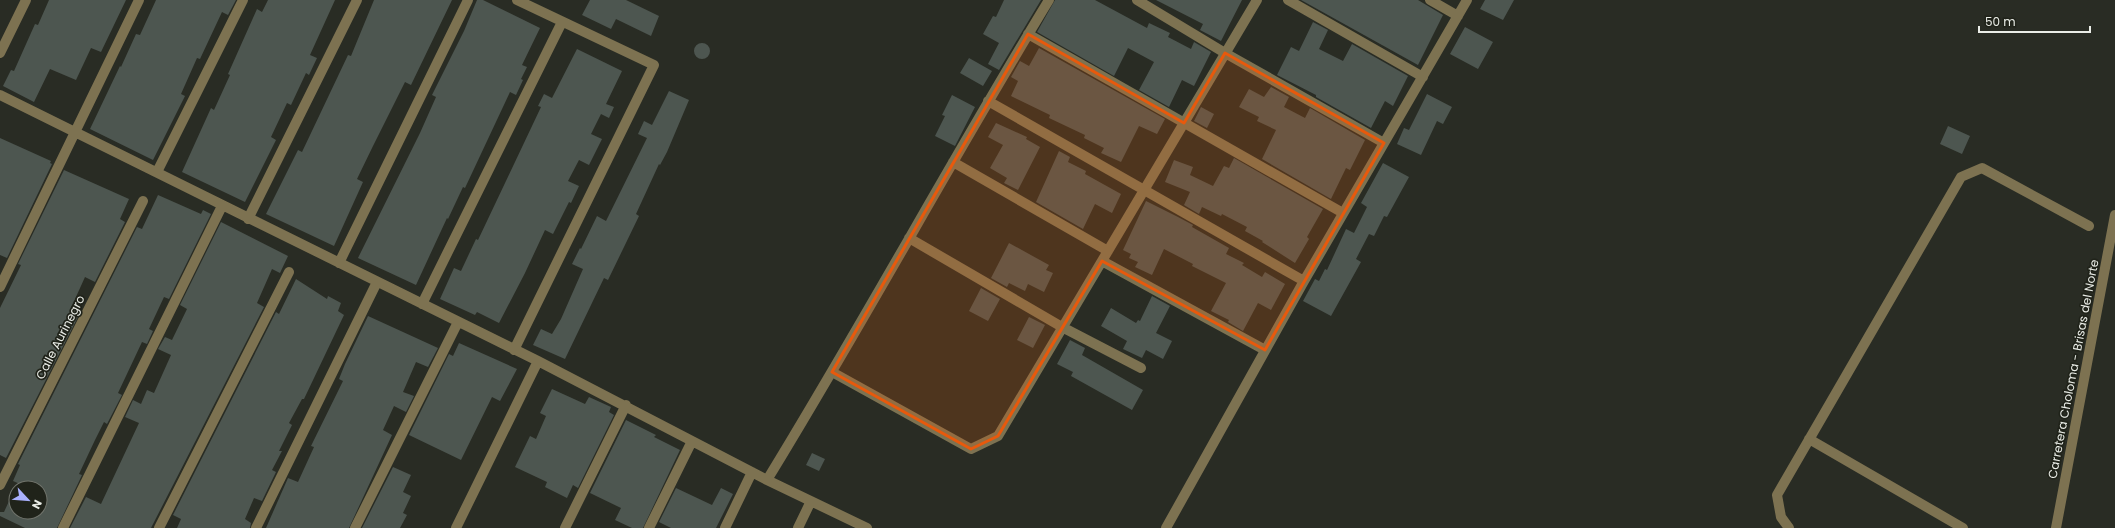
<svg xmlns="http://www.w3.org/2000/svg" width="2115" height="528" viewBox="0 0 2115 528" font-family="Poppins,sans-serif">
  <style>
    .building { fill: #4d5650 }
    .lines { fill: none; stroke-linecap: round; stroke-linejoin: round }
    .minor { stroke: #7d7251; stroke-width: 10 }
    .marked { fill: #e8590c; fill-opacity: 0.2; stroke: #e8590c; stroke-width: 3; stroke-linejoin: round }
    .labels { text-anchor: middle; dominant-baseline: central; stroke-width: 3.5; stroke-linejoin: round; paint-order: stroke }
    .street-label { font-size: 12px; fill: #eaede7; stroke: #20231a }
  </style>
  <rect width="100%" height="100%" fill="#292c24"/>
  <!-- building -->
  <path class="building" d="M49,0H126L101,52L91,48L76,80L50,69L34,102L3,86L11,70L14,71L35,24L38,25Z
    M156,0H236L228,15L222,12L200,59L197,58L181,94L185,96L153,160L90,129L120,66L121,67L136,34L140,35Z
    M268,0H335L310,55L317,58L309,75L306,73L291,105L287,103L271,137L276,140L245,202L182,172L211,108L214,110L230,75L228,74L257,9L262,12Z
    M374,0H452L411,85L405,82L373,146L357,179L363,182L334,246L266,214L298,150L302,152L348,55L351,56Z
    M477,0H483L540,28L522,65L527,67L521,79L523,80L516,95L510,92L465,188L463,187L448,219L447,218L416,285L358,258L420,133L436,97L432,95L464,31Z
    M590,0H626L659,16L651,36L616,19L611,29L582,15Z
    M1004,0H1041L999,70L988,64L999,43L983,34L993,16L996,17Z
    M1055,0H1095L1147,28L1149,23L1170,33L1168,37L1191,49L1194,42L1211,52L1194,86L1182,80L1169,107L1139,90L1154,62L1128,48L1114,76L1037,32Z
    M1156,0H1242L1221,41L1200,30L1203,24Z
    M1301,0H1418L1443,15L1418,65Z
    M1485,0H1514L1503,20L1480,9Z
    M1313,22L1328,30L1319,49L1343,61L1352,44L1408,76L1393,106L1385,101L1371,128L1316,97V95L1277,75L1291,47L1299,51Z
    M1465,27L1493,42L1478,69L1450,54Z
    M694 51a8 8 0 1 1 16 0a8 8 0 1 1-16 0Z
    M1039,48L1165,119L1157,134L1139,126L1121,162L1101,153L1104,148L1084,138L1085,135L1049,118L1050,115L1011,96L1018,81L1011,77L1020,61L1029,66Z
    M577,49L622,71L606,104L614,107L609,118L601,114L591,134L602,139L589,165L579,160L568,181L579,186L571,203L569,202L553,234L545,230L525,273L499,323L477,312L475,315L440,299L454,268L461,271L476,239L478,240L541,107L538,106L544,94L552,98Z
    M969,58L992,71L983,86L960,73Z
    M1271,87L1289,97L1284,107L1305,118L1310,108L1365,140L1350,170L1346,168L1331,199L1262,159L1276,130L1257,121L1259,117L1239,107L1249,89L1264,97Z
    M669,91L689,100L667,152L660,165L659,164L636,214L639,216L608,280L604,278L565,359L533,345L541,329L552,334L561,319L583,269L572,264L580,248L581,249L597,216L606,221L647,138L638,134L644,121L652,125Z
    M1427,94L1452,107L1443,124L1437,121L1421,155L1397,144L1404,128L1409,130Z
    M952,95L975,107L955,146L935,136L945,116L942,115Z
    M1201,107L1214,114L1207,128L1194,121Z
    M996,123L1027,137L1026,139L1040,147L1018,190L1004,183L1007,178L990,168L1003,145L988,137Z
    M1948,126L1970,136L1962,154L1940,144Z
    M0,138L51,161L50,163L52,164L7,258L0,255Z
    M1059,151L1070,157L1068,162L1086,171L1085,174L1121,194L1112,213L1095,204L1083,229L1036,202Z
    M1234,158L1323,209L1307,237L1309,239L1295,263L1262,242L1263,241L1245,231L1247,227L1222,214L1221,216L1202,207L1199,214L1184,205L1190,192L1165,182L1174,160L1193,167L1190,175L1213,186L1224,166L1229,168Z
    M1383,163L1409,177L1387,217L1384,216L1374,236L1369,234L1356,259L1361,262L1331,316L1303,301L1315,279L1319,281L1325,269L1327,270L1346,229L1354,233L1367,207L1361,203Z
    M64,170L129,199L120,219L125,222L95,282L85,277L71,308L80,313L6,458L0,455V308L21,265L18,264Z
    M158,195L201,214L203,210L211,214L169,299L164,297L149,329L153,331L147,344L142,342L118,393L122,395L107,424L104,422L95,440L79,474L82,475L57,528H25L0,516V512H4L16,486V512H40V488H29L13,481L20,465L18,464L137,227L142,229Z
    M1146,201L1178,217L1193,225L1192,227L1229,248L1226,254L1244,263L1242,265L1262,277L1265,272L1285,284L1271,310L1258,303L1243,331L1228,322L1229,320L1211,311L1226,283L1192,266L1193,264L1164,249L1152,275L1135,267L1138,262L1129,258L1131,254L1123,250Z
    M221,222L288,256L280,273L272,269L257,303L264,307L151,528H70L86,497L101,504L139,423L125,417L133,400L141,404L147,390L154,393L171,355L158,349L165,337L172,340L187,309L180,305Z
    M1009,243L1049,265L1046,270L1053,273L1044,292L1028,284L1025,291L1009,283L1007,287L991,278Z
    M296,279L327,299L328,296L341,303L338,311L344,315L304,399H302L289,423L292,425L279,451H282L272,470L276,472L262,501L254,498L245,519L251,523L250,528H177L181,519L173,515L276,312L279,314Z
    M981,288L1000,299L988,321L969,311Z
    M1152,296L1170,306L1156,333L1172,341L1163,359L1146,350L1142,358L1123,349L1127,341L1101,326L1111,308L1136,323L1138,320L1140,321Z
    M368,316L438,348L428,367L416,362L403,392L414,396L406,412L394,406L383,430L392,435L349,528H266L288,478L298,482L314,447L311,446L343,381L339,379L345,364Z
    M1029,317L1045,325L1033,348L1017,340Z
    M1070,340L1085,348L1082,355L1143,390L1132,410L1071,376L1073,372L1057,364Z
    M459,343L517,369L500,401L492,397L461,460L409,435L449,354L453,356Z
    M552,389L585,404L589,397L611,407L609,412L614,415L578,488L573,485L567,498L545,487L547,482L515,467L530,436L536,439L546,416L540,413Z
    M626,420L656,435L654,437L680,450L643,528H632L615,520L621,508L590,493Z
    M812,453L825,459L819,471L806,465Z
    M393,467L411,475L403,492L411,496L403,513L407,515L400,528H362Z
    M676,488L712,505L721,488L733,494L716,528H671L659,522Z"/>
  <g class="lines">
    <!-- minor -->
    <path class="minor" d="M1137,0L1225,53L1384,143
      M1288,0L1423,77
      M1430,0L1458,16
      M1028,34L1343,213
      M0,53L26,0
      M0,95L538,361L767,480L867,528
      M988,101L1304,281
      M953,162L1108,251
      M157,172L243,0
      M248,219L357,0
      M909,238L1062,327L1141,368
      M1102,261L1265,350
      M339,263L468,0
      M0,287L139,0
      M422,304L562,22
      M514,350L654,65L517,0
      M832,372L971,449L998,436L1257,0
      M1809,439L1963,528
      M767,480C864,322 952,159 1049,0
      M0,485L143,201
      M63,528L222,206
      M159,528L289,272
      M256,528L377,282
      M355,528L458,322
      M456,528L538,361
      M565,528L626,405
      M649,528L692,441
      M725,528L752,472
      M798,528L811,501
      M1166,528L1304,281L1467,0
      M1789,528L1781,517L1777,495L1961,177L1982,168L2089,226
      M2056,528L2115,215"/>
  </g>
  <!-- marked area -->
  <path class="marked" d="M1028,34L1184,123L1225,53L1384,143L1265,350L1102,261L998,436L971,449L832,372Z"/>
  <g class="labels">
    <!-- street labels -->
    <g class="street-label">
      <text transform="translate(60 337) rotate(-63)">Calle Aurinegro</text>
      <text transform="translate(2073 369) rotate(-79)">Carretera Choloma - Brisas del Norte</text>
    </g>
  </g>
  <!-- north arrow -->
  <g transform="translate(28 500) rotate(116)"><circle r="19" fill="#20231a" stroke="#71746c"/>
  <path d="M0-3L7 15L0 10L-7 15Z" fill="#a9b0fc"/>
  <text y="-6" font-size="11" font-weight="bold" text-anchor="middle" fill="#eaede7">N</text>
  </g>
  <!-- scale -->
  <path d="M1979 26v6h111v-6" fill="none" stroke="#eaede7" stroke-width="2"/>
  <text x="1985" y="26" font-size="12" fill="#eaede7" stroke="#20231a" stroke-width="3" paint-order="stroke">50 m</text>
</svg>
